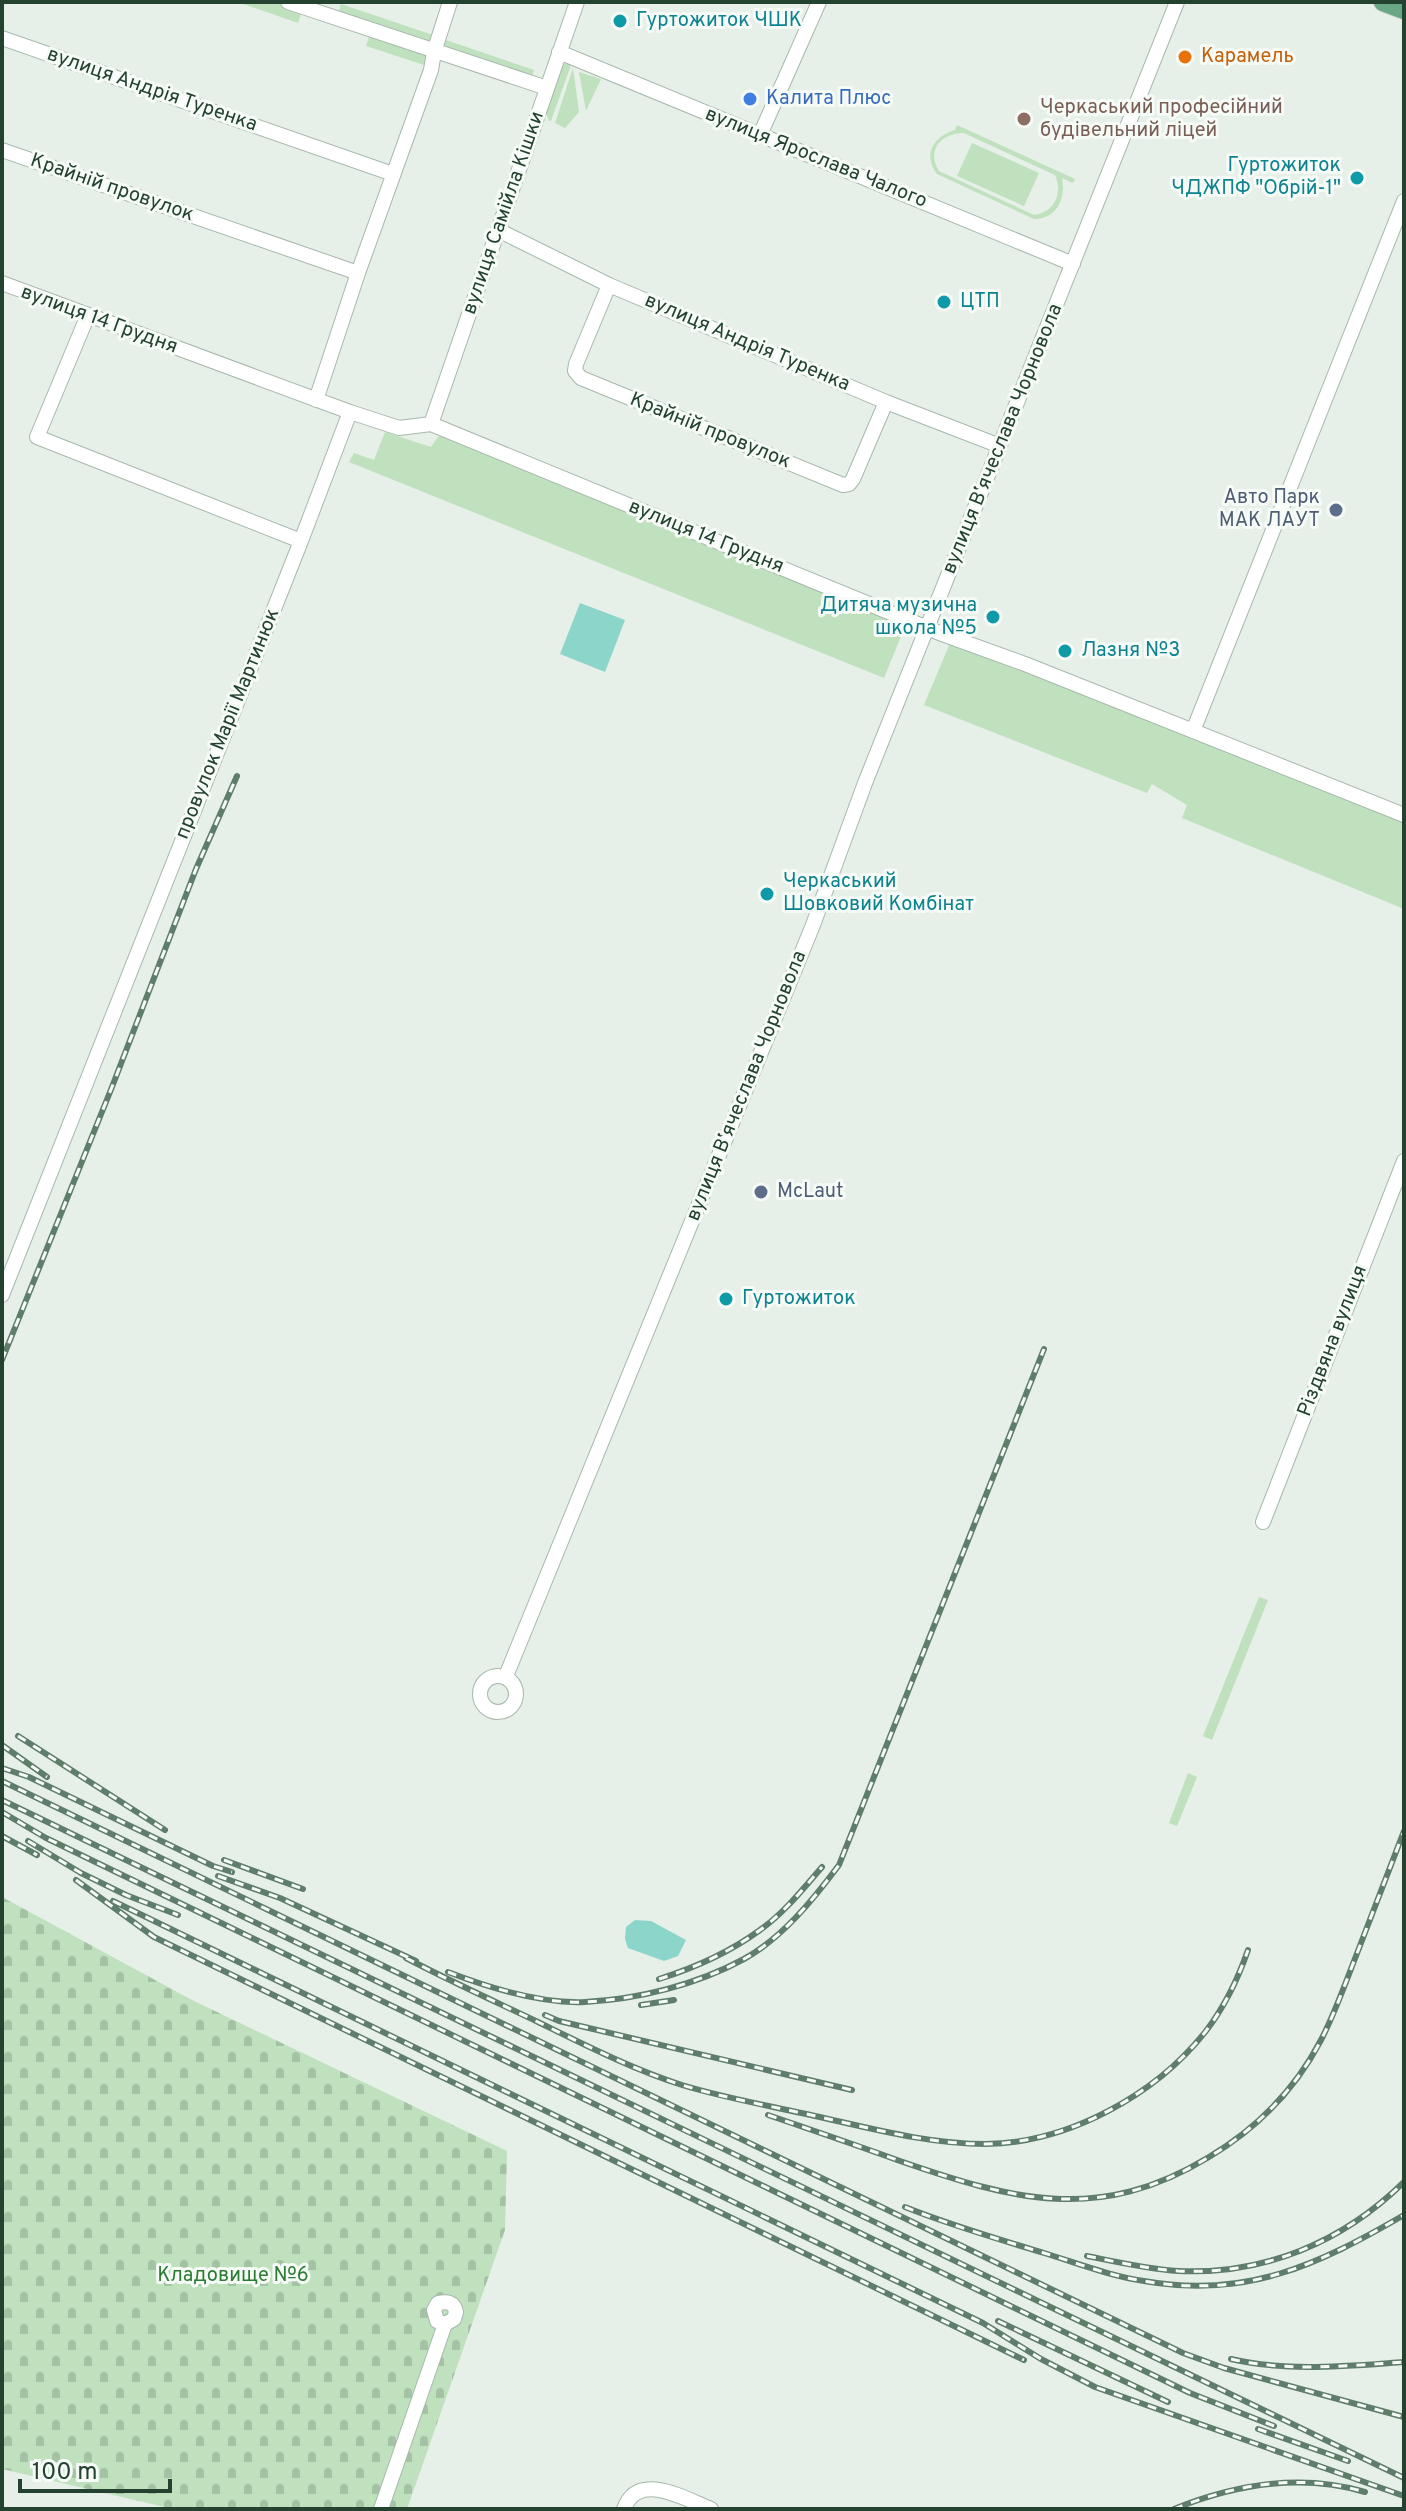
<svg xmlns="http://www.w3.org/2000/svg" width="1406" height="2511" viewBox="0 0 1406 2511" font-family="Overpass,sans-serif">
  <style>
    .green { fill: #bfe1be; fill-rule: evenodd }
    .cemetery { fill: url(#cemetery-stones) }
    .water { fill: #8cd5ca }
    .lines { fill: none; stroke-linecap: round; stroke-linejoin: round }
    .minor-casing { stroke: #a8b8ad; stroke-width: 16 }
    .major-casing { stroke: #c1cac5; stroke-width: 20 }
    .minor { stroke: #fff; stroke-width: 14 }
    .major { stroke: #69a683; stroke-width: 18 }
    .rail-casing { stroke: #5e7d6b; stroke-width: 6 }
    .rail { stroke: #f7fbf7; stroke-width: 3; stroke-dasharray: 9; stroke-linecap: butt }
    .culture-dot { fill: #0f9aa8; stroke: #f7fbf7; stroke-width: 3 }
    .food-dot { fill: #e8710a; stroke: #f7fbf7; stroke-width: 3 }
    .shop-dot { fill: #3f7fe0; stroke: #f7fbf7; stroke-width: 3 }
    .education-dot { fill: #8d6e63; stroke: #f7fbf7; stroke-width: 3 }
    .service-dot { fill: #5c6f8a; stroke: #f7fbf7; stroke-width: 3 }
    .labels { text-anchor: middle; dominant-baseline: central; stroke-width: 6; stroke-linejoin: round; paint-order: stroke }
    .culture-label { font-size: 20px; fill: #0d838f; stroke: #f7fbf7; text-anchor: start }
    .food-label { font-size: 20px; fill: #c56008; stroke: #f7fbf7; text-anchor: start }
    .street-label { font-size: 20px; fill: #234230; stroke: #f7fbf7 }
    .shop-label { font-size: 20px; fill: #366cbe; stroke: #f7fbf7; text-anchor: start }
    .education-label { font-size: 20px; fill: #785e54; stroke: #f7fbf7; text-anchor: start }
    .service-label { font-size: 20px; fill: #4e5e75; stroke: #f7fbf7; text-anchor: end }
    .park-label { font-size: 20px; fill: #2b7b32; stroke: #f7fbf7 }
  </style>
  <defs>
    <pattern id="cemetery-stones" width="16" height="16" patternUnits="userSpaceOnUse" patternTransform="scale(2)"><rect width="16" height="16" fill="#bfe1be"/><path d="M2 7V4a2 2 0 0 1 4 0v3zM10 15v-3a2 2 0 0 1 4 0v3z" fill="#a4c2a4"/></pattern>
  </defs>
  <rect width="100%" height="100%" fill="#e6efe8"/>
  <!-- green -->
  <path class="green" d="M237,2H275L302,11L298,23Z
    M341,4L433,35L429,45L338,14Z
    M370,34L431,55L427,66L366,46Z
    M440,38L534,70L531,79L436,47Z
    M568,62H571V65L551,121H549L546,113L562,66Z
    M573,68L579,112L565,128L555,123Z
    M579,72L601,79L586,111Z
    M957,125L1075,179L1073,183L1062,178C1066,198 1057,219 1034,219L937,174C922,155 934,136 955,130ZM964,133L1055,175C1063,193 1055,212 1034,215L939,171C926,150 941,133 964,133Z
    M972,143L1039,173L1024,206L957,176Z
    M385,432L431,447L438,437L443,435L803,581L811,588L906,624L884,678L349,462L354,453L374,460Z
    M950,643L1404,820V909L1182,818L1187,805L1152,784L1147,793L924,705Z
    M1259,1597L1268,1600L1212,1740L1203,1736Z
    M1188,1773L1197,1777L1177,1826L1169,1823Z"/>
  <!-- cemetery -->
  <path class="cemetery" d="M2,1897L192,2000L507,2151L505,2230L407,2509H173L2,2469Z"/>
  <!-- water -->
  <path class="water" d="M580,603L625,620L605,672L560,654Z
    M635,1920L651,1921L686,1940L678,1956L664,1961L628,1948L625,1939L626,1927Z"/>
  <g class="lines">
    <!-- minor casing -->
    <g class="minor-casing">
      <path id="minor" d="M288,2L547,88
        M2,38L393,174
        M559,52L1073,264
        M760,135L819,2
        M2,150L358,273
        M498,230L609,285L886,402L1000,446
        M2,283L350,412L399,428L431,424L942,634L1025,664L1404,815
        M609,285L576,364L575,371L581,378L843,485L849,484L853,479L886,402
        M316,400L358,273L431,70L434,52L450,2
        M431,424L577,2
        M301,541L350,412
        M1193,731L1404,201
        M2,1295L301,541L37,437L88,315
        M1263,1522L1404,1161
        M480 1694a18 18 0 1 1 36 0a18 18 0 1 1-36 0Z
        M506,1676L813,925L865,783L1177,2
        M381,2509L445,2324L454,2319L456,2312C454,2302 447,2301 438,2303L434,2310L437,2321L445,2324
        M624,2509C638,2470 685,2499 711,2509"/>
    </g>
    <!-- major casing -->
    <g class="major-casing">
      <path id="major" d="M1383,2L1404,10"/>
    </g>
    <!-- minor -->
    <use href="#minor" class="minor"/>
    <!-- major -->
    <use href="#major" class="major"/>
    <!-- rail casing -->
    <g class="rail-casing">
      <path id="rail" d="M2,1360L112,1087L196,869L237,776
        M18,1736L165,1830
        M2,1745L47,1777
        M2,1768L29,1777L213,1866L232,1872
        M2,1781L1183,2353L1224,2368L1404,2417
        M2,1800L1404,2478
        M2,1812L46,1838L1190,2393L1274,2426
        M2,1836L37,1855
        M28,1841L81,1873L126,1895L178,1915
        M224,1860L303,1889
        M218,1876L280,1898L416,1961
        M76,1880L154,1937L1024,2360
        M113,1901L983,2323L1041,2359L1095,2387L1404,2496
        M406,1958C450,1981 494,2001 538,2022C585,2045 632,2069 682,2085C728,2099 777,2107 824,2118C877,2130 931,2144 986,2144C1068,2143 1156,2095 1206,2031C1225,2006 1238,1979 1248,1950
        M448,1972C487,1987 542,2004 585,2002C639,1999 696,1985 744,1959C782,1938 813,1900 839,1865L1044,1349
        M659,1979C694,1968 730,1952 760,1930C784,1913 803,1889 822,1867
        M641,2005L674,2000
        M545,2015L559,2021L852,2090
        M768,2115C812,2130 856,2145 900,2161C1013,2200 1099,2224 1209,2157C1256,2129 1295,2090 1321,2040C1335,2013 1345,1984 1356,1956C1372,1914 1388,1873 1404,1831
        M905,2207C950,2225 998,2239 1044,2253C1077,2263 1110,2276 1144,2281C1246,2299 1318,2265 1404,2215
        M1087,2256C1117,2262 1148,2269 1178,2271C1265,2275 1343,2242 1404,2182
        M998,2321L1168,2402
        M1231,2359C1287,2372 1346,2366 1404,2362
        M1258,2429L1348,2461
        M1174,2509C1236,2484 1300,2473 1365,2492"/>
    </g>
    <!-- rail -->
    <use href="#rail" class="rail"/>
  </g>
  <!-- markers -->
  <g class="culture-dot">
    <circle cx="620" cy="21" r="8"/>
    <circle cx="1357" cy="178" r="8"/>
    <circle cx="944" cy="302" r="8"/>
    <circle cx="993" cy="617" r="8"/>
    <circle cx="1065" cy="651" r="8"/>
    <circle cx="767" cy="894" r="8"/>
    <circle cx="726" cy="1299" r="8"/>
  </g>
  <circle class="food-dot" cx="1185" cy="57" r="8"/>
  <circle class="shop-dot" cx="750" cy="99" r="8"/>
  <circle class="education-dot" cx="1024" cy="119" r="8"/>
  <g class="service-dot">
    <circle cx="1336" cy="510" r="8"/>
    <circle cx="761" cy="1192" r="8"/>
  </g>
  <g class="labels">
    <!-- culture labels -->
    <g class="culture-label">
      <text x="636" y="21">Гуртожиток ЧШК</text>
      <text x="1341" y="166" text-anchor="end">Гуртожиток<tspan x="1341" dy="23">ЧДЖПФ "Обрій-1"</tspan></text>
      <text x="960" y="302">ЦТП</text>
      <text x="977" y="606" text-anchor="end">Дитяча музична<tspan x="977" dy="23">школа №5</tspan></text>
      <text x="1081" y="651">Лазня №3</text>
      <text x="783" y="882">Черкаський<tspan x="783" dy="23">Шовковий Комбінат</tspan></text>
      <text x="742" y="1299">Гуртожиток</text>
    </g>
    <!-- food labels -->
    <g class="food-label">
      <text x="1201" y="57">Карамель</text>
    </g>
    <!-- street labels -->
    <g class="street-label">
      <text transform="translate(152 90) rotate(19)">вулиця Андрія Туренка</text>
      <text transform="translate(816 158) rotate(22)">вулиця Ярослава Чалого</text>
      <text transform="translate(112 188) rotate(19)">Крайній провулок</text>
      <text transform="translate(504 213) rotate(-71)">вулиця Самійла Кішки</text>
      <text transform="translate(99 320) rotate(20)">вулиця 14 Грудня</text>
      <text transform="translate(747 343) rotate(23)">вулиця Андрія Туренка</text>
      <text transform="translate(710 431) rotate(22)">Крайній провулок</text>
      <text transform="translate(1003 439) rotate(-68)">вулиця Вʼячеслава Чорновола</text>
      <text transform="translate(706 537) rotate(22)">вулиця 14 Грудня</text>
      <text transform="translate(228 724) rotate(-68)">провулок Марії Мартинюк</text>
      <text transform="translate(747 1086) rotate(-68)">вулиця Вʼячеслава Чорновола</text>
      <text transform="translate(1333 1341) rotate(-69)">Різдвяна вулиця</text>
    </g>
    <!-- shop labels -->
    <g class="shop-label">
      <text x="766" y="99">Калита Плюс</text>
    </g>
    <!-- education labels -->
    <g class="education-label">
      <text x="1040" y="108">Черкаський професійний<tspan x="1040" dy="23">будівельний ліцей</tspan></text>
    </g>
    <!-- service labels -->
    <g class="service-label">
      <text x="1320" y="498">Авто Парк<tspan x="1320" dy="23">МАК ЛАУТ</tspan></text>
      <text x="777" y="1192" text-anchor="start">McLaut</text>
    </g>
    <!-- park labels -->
    <g class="park-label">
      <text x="233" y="2276">Кладовище №6</text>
    </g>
  </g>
  <!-- border -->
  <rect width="1406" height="2511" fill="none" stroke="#234230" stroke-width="8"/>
  <!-- scale -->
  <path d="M20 2479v12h150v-12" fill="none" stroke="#234230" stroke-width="4"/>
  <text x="32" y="2479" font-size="24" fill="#234230" stroke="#f7fbf7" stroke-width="6" paint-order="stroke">100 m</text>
</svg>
